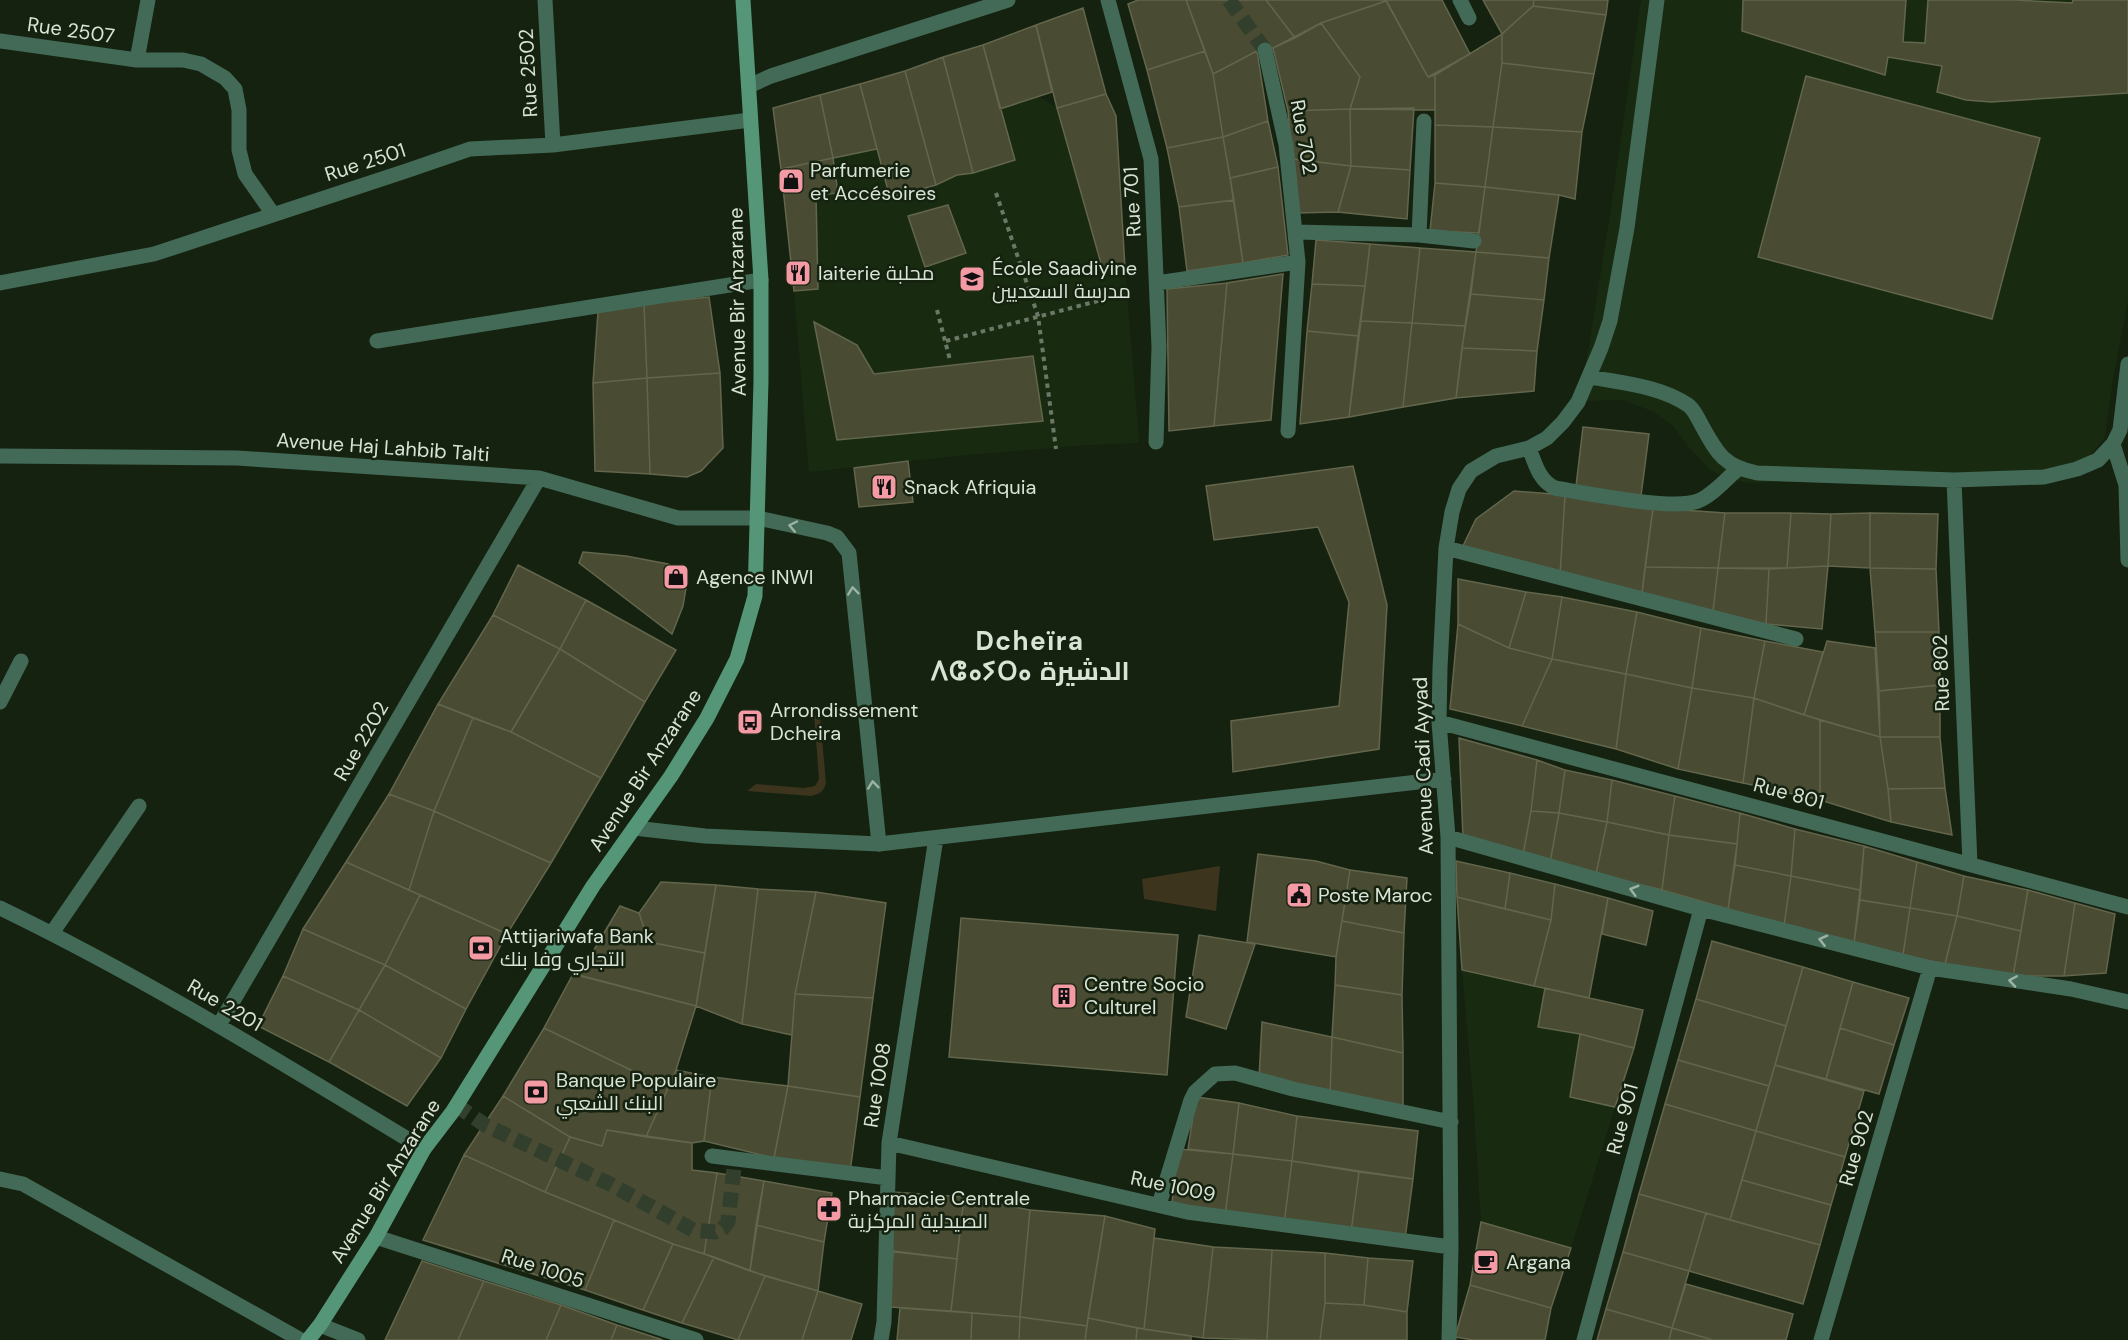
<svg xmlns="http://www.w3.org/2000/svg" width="2128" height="1340" viewBox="0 0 2128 1340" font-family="'DM Sans',Cairo,'Noto Sans Tifinagh',sans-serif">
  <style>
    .built { fill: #182b11 }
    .green { fill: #3d341e }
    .building { fill: #494b32; stroke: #63664c; stroke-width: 1.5 }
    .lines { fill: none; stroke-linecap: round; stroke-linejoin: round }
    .street-tunnel { stroke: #323f2d; stroke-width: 15; stroke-dasharray: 15 8; stroke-linecap: butt }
    .path { stroke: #6c7867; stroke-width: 4; stroke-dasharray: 4.5 4.5; stroke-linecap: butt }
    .lane { stroke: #436a57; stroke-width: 15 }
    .street { stroke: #436a57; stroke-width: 15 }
    .secondary { stroke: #559578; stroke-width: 15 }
    .oneway { stroke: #9db3a3 }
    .labels { text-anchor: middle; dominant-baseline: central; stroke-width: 5; stroke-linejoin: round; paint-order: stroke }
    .street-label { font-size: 20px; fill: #d9e3d6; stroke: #14220f }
    .poi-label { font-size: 20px; fill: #d9e3d6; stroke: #14220f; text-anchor: start }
    .district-label { font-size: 26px; font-weight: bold; letter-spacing: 1.5px; fill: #d9e3d6; stroke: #14220f }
  </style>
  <rect width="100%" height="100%" fill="#14220f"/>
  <!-- built -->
  <path class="built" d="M1641,0H2128V300L2113,379L2105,437L2088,459L2075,468L1956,477L1749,483L1727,478L1710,470L1688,446L1672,425L1652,411L1622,400L1580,401L1608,228Z
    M1033,93L1057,108L1102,267L1125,268L1139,443L1089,445L967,455L809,472L794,291L818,289L816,195L838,193L833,158L877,149L890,198L936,185L957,175L973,173L1015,160L1000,109Z
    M1462,970L1545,988L1539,1027L1580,1034L1570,1097L1615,1107L1571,1248L1481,1222L1474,1110Z"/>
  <!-- green -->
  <path class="green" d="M814,715L820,716L826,783C824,792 819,794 811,796L747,791L756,784L804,788L815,786L819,779Z
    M1220,866L1216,911L1144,899L1142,879Z"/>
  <!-- building -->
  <path class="building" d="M1138,0H1186L1205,51L1147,70L1128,4Z
    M1186,0H1266L1295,38L1273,48L1257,51L1213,74Z
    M1266,0H1386V1L1321,23L1295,38Z
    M1386,0H1442L1470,54L1428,77Z
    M1483,0H1534L1533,6L1502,34Z
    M1534,0H1608L1606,15L1533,6Z
    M1743,0H1906L1903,42L1925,43L1928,0H2015L2072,3L2073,0H2128V93L1991,102L1966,100L1937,92L1942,66L1888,57L1885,75L1742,31Z
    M1386,1L1428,77L1435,75V110L1350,109L1360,77L1321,23Z
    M1533,6L1606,15L1594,74L1502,63V34Z
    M1083,8L1106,94L1057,108L1036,25Z
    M1321,23L1360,77L1350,109L1288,111L1273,48Z
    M1036,25L1052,92L1000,109L983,45Z
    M1502,34V63L1493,127L1435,125V75Z
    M983,45L1015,160L973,173L943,57Z
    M1205,51L1213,74L1223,137L1167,148L1147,70Z
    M1257,51L1268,121L1223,137L1213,74Z
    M943,57L973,173L957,175L936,185L905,71Z
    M1502,63L1594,74L1582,132L1493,127Z
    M905,71L936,185L890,198L860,84Z
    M1806,76L2040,138L1992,319L1758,257Z
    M860,84L877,149L833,158L820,95Z
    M1106,94L1116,116L1125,268L1102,267L1057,108Z
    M820,95L833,158L781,169L773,108Z
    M1414,108L1410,170L1351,166L1350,109Z
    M1350,109L1351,166L1292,159L1288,111Z
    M1268,121L1278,167L1230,178L1223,137Z
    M1435,125L1493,127L1485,187L1435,183Z
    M1493,127L1582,132L1575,199L1559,195L1485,187Z
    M1223,137L1234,200L1179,207L1167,148Z
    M833,158L838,193L816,195L818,289L794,291L781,169Z
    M1292,159L1351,166L1338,212L1296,213Z
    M1351,166L1410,170L1407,219L1338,212Z
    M1278,167L1288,255L1243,263L1230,178Z
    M1435,183L1485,187L1479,233L1430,231Z
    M1485,187L1559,195L1549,258L1476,252Z
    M1234,200L1243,263L1187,271L1179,207Z
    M948,205L966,253L925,267L908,216Z
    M1316,240L1370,244L1365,286L1312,284Z
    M1370,244L1420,248L1412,323L1361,321Z
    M1420,248L1476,252L1465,326L1412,323Z
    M1476,252L1549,258L1544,300L1471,294Z
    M1283,274L1271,420L1214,426L1227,283Z
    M1227,283L1214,426L1169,431L1167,289Z
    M1312,284L1365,286L1358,336L1307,331Z
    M1471,294L1544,300L1537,351L1462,348Z
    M709,297L720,373L647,378L644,304Z
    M644,304L647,378L593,383L598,312Z
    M1361,321L1412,323L1403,407L1349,417Z
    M814,322L857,345L874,374L1033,356L1043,421L837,440Z
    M1412,323L1465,326L1456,398L1403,407Z
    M1307,331L1358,336L1349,417L1300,424Z
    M1462,348L1537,351L1534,391L1456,398Z
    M720,373L723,448L701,471L687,477L650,474L647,378Z
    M647,378L650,474L595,471L593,383Z
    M1583,427L1649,434L1641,496L1576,486Z
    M908,461L913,502L859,507L854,468Z
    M1353,466L1387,605L1379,749L1233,772L1231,721L1339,706L1349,602L1318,527L1214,540L1206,486Z
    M1514,491L1565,495L1560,575L1461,550L1476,519Z
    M1565,495L1653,508L1642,593L1560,575Z
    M1653,508L1725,513L1718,568L1645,567Z
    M1725,513H1791L1787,568H1718Z
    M1791,513L1831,514L1828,566L1787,568Z
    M1870,513V568L1828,566L1831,514Z
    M1870,513L1938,514L1936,569L1870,568Z
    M583,552L626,556L668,564L679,570L687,582L683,606L672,634L579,563Z
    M518,565L586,600L560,649L493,615Z
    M1828,566L1822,629L1766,624L1769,569Z
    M1645,567L1718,568L1713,611L1642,593Z
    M1718,568L1769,569L1766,624L1713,611Z
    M1870,568L1936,569L1939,632H1875Z
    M1458,579L1526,592L1509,648L1458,624Z
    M1526,592L1562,597L1552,659L1509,648Z
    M1562,597L1637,612L1626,674L1552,659Z
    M586,600L676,650L645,702L560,649Z
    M1637,612L1701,628L1692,688L1626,674Z
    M493,615L560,649L511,732L438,704Z
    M1458,624L1509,648L1552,659L1522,726L1450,709Z
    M1701,628L1765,641L1754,698L1692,688Z
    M1875,632H1939L1940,685L1879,691Z
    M1765,641L1823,652L1804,715L1754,698Z
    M1827,641L1875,648L1880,737L1804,715Z
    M560,649L645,702L601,778L511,732Z
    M1552,659L1626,674L1616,749L1522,726Z
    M1626,674L1692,688L1678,769L1616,749Z
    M1940,685V737H1880L1879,691Z
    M1692,688L1754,698L1743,783L1678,769Z
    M1754,698L1820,720V800L1743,783Z
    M438,704L473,718L434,811L389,794Z
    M473,718L511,732L601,778L551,863L434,811Z
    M1820,720L1880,737L1888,789L1891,822L1820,800Z
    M1880,737H1940L1945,788L1888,789Z
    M1459,738L1537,760L1531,811L1523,855L1463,838Z
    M1537,760L1565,770L1559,813L1531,811Z
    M1565,770L1612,780L1607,822L1559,813Z
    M1612,780L1675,796L1669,835L1607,822Z
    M1945,788L1952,835L1891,822L1888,789Z
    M389,794L434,811L409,890L346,862Z
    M1675,796L1740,813L1737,844L1669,835Z
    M434,811L551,863L507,934L409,890Z
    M1531,811L1559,813L1550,863L1523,855Z
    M1559,813L1607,822L1596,874L1550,863Z
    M1740,813L1795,829L1791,876L1735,865Z
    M1607,822L1669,835L1662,890L1596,874Z
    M1795,829L1864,846L1860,890L1791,876Z
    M1669,835L1737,844L1728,909L1662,890Z
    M1864,846L1917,862L1910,908L1860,900Z
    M1258,854L1316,861L1350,870L1336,957L1247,942Z
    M1456,861L1510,873L1505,909L1457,897Z
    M346,862L420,895L385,965L303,929Z
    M1917,862L1964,876L1957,916L1910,908Z
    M1735,865L1791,876L1784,926L1728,909Z
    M1350,870L1407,878L1404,933L1342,921Z
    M1510,873L1555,884L1551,920L1505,909Z
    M1791,876L1860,890L1854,943L1784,926Z
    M1964,876L2028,890L2021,931L1957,916Z
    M661,882L716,885L705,953L649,942L639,913Z
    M1555,884L1608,898L1589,998L1534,986L1551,920Z
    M716,885L758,889L742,1024L696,1006Z
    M758,889L816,892L795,994L792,1035L742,1024Z
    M2028,890L2075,903L2064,976H2013Z
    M816,892L886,903L873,998L795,994Z
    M420,895L507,934L466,1009L385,965Z
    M1457,897L1551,920L1534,986L1462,970Z
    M1608,898L1653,911L1646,945L1602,934Z
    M1860,900L1910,908L1903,955L1854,943Z
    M2075,903L2115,914L2106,973L2064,976Z
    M620,906L639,913L649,942L705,953L696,1006L579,975Z
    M1910,908L1957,916L1945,964L1903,955Z
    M1957,916L2021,931L2013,976L1945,964Z
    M961,918L1178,935L1167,1075L949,1057Z
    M1342,921L1404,933L1402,995L1335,985L1336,957Z
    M303,929L385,965L359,1010L283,976Z
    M1199,935L1255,944L1226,1029L1186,1017Z
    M1712,941L1803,967L1786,1026L1696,999Z
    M385,965L466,1009L441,1058L359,1010Z
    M1803,967L1853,982L1826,1079L1775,1065Z
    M573,974L696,1006L676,1070L668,1088L544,1028Z
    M283,976L359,1010L329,1062L258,1026Z
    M1853,982L1909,998L1894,1045L1840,1028Z
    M1335,985L1402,995L1403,1053L1332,1037Z
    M1545,988L1643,1010L1634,1048L1580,1034L1538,1027Z
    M795,994L873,998L860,1097L788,1086Z
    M1696,999L1786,1026L1769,1086L1678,1060Z
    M359,1010L441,1058L407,1106L329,1062Z
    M1262,1022L1332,1037L1330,1096L1259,1078Z
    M544,1028L668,1088L646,1137L607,1130L602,1146L570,1137L503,1096Z
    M1840,1028L1894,1045L1879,1094L1826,1079Z
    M1580,1034L1634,1048L1615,1107L1570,1097Z
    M1332,1037L1403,1053V1109L1330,1096Z
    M1678,1060L1769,1086L1756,1131L1665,1104Z
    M1775,1065L1864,1091L1845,1157L1756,1131Z
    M676,1070L712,1077L704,1141L692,1143L646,1137Z
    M712,1077L788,1086L774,1158L704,1141Z
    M788,1086L860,1097L850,1172L774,1158Z
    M503,1096L570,1137L545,1192L464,1155Z
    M1196,1097L1239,1103L1233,1154L1188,1149Z
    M1239,1103L1297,1116L1292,1161L1233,1154Z
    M1665,1104L1756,1131L1730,1220L1639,1194Z
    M1297,1116L1418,1131L1413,1179L1292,1161Z
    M607,1130L692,1143V1170L717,1173L704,1254L673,1244L545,1192L570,1137L602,1146Z
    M1756,1131L1845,1157L1831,1205L1742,1180Z
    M1178,1149L1233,1154L1225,1216L1172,1203Z
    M1233,1154L1292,1161L1284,1224L1225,1216Z
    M464,1155L545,1192L614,1220L585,1290L423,1240Z
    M1292,1161L1359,1172L1351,1232L1284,1224Z
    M1359,1172L1413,1179L1405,1239L1351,1232Z
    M717,1173L764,1181L750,1271L704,1254Z
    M1742,1180L1831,1205L1820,1245L1730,1220Z
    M764,1181L832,1193L824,1242L756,1225Z
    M892,1192L964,1197L957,1259L887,1251Z
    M1639,1194L1706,1213L1689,1271L1623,1252Z
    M964,1197L1030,1210L1020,1317L951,1311Z
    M1030,1210L1105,1216L1087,1326L1020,1317Z
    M1706,1213L1820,1245L1803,1304L1689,1271Z
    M1105,1216L1155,1229L1144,1329L1088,1318Z
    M614,1220L673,1244L643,1310L585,1290Z
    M1481,1222L1571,1248L1551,1308L1470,1285Z
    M756,1225L824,1242L818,1291L750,1271Z
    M1154,1238L1213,1247L1203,1338L1144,1329Z
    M673,1244L714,1257L682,1323L643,1310Z
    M1213,1247L1272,1250L1267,1340L1203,1338Z
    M1272,1250L1325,1253V1303L1320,1340H1267Z
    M893,1251L957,1259L951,1311L890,1307Z
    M1623,1252L1689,1271L1672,1328L1606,1309Z
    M1325,1253L1368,1258L1364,1305L1325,1303Z
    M714,1257L765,1276L738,1340L682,1323Z
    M1368,1258L1413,1261L1407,1312L1364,1305Z
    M422,1261L484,1281L458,1340H385Z
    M765,1276L818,1291L802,1340H738Z
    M484,1281L561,1305L546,1340H458Z
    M1686,1284L1793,1314L1786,1340H1713L1672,1328Z
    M1470,1285L1551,1308L1545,1340H1473L1455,1337Z
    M818,1291L862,1304L851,1340H802Z
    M1325,1303L1364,1305L1407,1312V1340H1320Z
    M561,1305L617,1325L611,1340H546Z
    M900,1308L972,1313L971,1340H897Z
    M1606,1309L1672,1328L1669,1340H1597Z
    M972,1313L1020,1317L1019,1340H971Z
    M1020,1317L1087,1326L1085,1340H1019Z
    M1088,1318L1137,1328L1136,1340H1085Z
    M617,1325L663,1340H611Z
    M1137,1328L1191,1336V1340H1136Z
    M1672,1328L1713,1340H1669Z"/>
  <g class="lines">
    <!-- street-tunnel -->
    <path class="street-tunnel" d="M1229,0L1265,50
      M456,1105L485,1125L610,1184L693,1230L715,1232L723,1228L728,1222L735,1159"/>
    <!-- path -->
    <path class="path" d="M996,193L1038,316L1056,449
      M937,310L950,360
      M946,341L1128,293"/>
    <!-- lane -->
    <path class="lane" d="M758,518L827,533L837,537L849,553L879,844"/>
    <!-- street -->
    <path class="street" d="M545,0L553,145
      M1108,0L1151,159L1159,347L1156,442
      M1460,0L1469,18
      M0,41L137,60H183L201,64L225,78L235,89L239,110V150L245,174L273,214
      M1265,50L1286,145L1298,262L1288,431
      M137,60L148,0
      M749,86L771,76L1008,0
      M1296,232L1419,235L1474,241
      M1419,235L1424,121
      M0,283L154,254L406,171L470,149L553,145L750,120
      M1157,283L1298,262
      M377,341L761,280
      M1590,377C1622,383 1660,386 1688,405C1694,409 1697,417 1701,424C1717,453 1723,466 1757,473L1954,480L2044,477L2077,469L2098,460L2113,444L2120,430L2128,364
      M2113,444L2126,485L2128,560
      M1529,448C1535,463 1539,481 1555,488C1585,493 1673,511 1698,501C1713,495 1726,479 1738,469
      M0,456L237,458L539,478L678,518H758
      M1954,480L1970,864
      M1446,548L1796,639
      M0,702L21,661
      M1439,722L2128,907
      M634,828L705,836L879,844L1444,779
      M1448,837L1701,909L1930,968L2071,989L2128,1002
      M0,908C147,979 285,1065 424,1149
      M52,933L139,806
      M219,1025L539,478
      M889,1143L1187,1212L1451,1247
      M712,1156L888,1178
      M0,1179L23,1184L301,1340
      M1159,1205L1191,1100L1195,1092L1215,1074L1235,1073L1293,1089L1451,1122
      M376,1237L696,1340
      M320,1325L358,1340
      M881,1340L884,1322L889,1143L936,838
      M1449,1340L1451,1247L1448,837L1439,722L1440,668L1446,548L1452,512L1459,489L1471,471L1496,456L1529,448L1547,438L1563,422L1578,402L1601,348L1610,321L1627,228L1657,0
      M1584,1340L1701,909
      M1821,1340L1930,968"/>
    <!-- secondary -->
    <path class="secondary" d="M308,1340L320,1325L376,1237L424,1149L453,1111L593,886L671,776L707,718L737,659L755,596L761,381V280L743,0"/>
  </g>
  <!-- one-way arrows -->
  <defs><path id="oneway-chevron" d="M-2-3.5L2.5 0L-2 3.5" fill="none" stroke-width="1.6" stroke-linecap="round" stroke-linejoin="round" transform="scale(1.5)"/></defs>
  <g class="oneway">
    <use href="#oneway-chevron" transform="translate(793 526) rotate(-168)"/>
    <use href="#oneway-chevron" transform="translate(853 591) rotate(-96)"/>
    <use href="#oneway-chevron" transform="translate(873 785) rotate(-96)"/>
    <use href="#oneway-chevron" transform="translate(1634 890) rotate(-164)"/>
    <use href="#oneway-chevron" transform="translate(1823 940) rotate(-166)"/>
    <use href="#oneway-chevron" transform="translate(2013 981) rotate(-171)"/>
  </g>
  <!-- icons -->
  <defs>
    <g id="shop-square" transform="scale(1.35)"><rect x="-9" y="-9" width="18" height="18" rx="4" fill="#f49aa4" stroke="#14220f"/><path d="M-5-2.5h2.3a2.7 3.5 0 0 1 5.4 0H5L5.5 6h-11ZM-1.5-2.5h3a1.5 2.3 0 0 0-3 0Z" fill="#111"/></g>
    <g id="restaurant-square" transform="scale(1.35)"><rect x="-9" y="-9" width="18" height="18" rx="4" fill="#f49aa4" stroke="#14220f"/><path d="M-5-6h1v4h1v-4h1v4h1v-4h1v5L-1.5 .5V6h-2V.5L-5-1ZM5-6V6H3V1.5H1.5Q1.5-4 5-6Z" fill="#111"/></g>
    <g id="school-square" transform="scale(1.35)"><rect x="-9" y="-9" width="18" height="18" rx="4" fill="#f49aa4" stroke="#14220f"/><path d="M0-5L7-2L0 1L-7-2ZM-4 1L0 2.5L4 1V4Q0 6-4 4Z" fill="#111"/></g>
    <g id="bus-square" transform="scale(1.35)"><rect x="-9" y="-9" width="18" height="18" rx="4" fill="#f49aa4" stroke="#14220f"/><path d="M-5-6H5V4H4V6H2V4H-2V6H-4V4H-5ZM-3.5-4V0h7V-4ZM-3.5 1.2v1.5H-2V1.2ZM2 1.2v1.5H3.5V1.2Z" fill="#111"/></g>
    <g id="civic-square" transform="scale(1.35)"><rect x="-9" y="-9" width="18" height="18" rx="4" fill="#f49aa4" stroke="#14220f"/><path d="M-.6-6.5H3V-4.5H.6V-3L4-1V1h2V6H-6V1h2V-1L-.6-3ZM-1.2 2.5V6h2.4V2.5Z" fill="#111"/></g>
    <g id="bank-square" transform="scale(1.35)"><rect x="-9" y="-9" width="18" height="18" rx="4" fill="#f49aa4" stroke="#14220f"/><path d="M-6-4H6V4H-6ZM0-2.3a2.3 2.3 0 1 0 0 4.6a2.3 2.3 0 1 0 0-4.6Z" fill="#111"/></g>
    <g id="building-square" transform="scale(1.35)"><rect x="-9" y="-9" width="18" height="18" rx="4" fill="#f49aa4" stroke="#14220f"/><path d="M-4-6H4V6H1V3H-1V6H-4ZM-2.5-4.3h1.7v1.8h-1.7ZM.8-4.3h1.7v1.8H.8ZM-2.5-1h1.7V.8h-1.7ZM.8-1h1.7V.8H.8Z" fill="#111"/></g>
    <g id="pharmacy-square" transform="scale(1.35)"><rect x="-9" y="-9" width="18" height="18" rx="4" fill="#f49aa4" stroke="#14220f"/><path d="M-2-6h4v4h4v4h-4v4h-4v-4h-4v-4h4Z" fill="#111"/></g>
    <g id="cafe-square" transform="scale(1.35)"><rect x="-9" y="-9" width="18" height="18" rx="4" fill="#f49aa4" stroke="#14220f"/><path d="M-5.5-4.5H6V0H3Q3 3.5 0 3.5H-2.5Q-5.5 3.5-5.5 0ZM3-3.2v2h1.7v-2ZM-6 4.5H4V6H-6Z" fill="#111"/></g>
  </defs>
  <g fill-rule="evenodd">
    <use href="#shop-square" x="791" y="181"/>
    <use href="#restaurant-square" x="798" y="273"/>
    <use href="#school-square" x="972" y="279"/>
    <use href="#restaurant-square" x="884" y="487"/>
    <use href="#shop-square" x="676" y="577"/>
    <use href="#bus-square" x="750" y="722"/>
    <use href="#civic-square" x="1299" y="895"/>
    <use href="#bank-square" x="481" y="948"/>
    <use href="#building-square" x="1064" y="996"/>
    <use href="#bank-square" x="536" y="1092"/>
    <use href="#pharmacy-square" x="829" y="1209"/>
    <use href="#cafe-square" x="1486" y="1262"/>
  </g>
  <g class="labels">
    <!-- street labels -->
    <g class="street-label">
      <text transform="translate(71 30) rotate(8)">Rue 2507</text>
      <text transform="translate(528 73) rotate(-93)">Rue 2502</text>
      <text transform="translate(1304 137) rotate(80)">Rue 702</text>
      <text transform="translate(365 162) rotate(-18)">Rue 2501</text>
      <text transform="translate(1132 202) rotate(-93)">Rue 701</text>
      <text transform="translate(737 302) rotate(-91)">Avenue Bir Anzarane</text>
      <text transform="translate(383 447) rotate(4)">Avenue Haj Lahbib Talti</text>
      <text transform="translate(1941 673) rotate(-92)">Rue 802</text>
      <text transform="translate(361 741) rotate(-60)">Rue 2202</text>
      <text transform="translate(1423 766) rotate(-92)">Avenue Cadi Ayyad</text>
      <text transform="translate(645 770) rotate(-57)">Avenue Bir Anzarane</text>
      <text transform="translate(1789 793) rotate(15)">Rue 801</text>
      <text transform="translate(225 1005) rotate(30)">Rue 2201</text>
      <text transform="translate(877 1085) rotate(-81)">Rue 1008</text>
      <text transform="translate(1622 1119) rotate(-75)">Rue 901</text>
      <text transform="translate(1856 1148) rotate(-74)">Rue 902</text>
      <text transform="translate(385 1181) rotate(-58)">Avenue Bir Anzarane</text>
      <text transform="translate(1173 1186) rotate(12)">Rue 1009</text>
      <text transform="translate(543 1268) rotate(18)">Rue 1005</text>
    </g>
    <!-- poi labels -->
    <g class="poi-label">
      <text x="810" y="170">Parfumerie<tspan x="810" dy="23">et Accésoires</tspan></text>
      <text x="992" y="268">École Saadiyine<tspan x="992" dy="23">مدرسة السعديين</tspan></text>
      <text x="818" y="273">laiterie محلبة</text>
      <text x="904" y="487">Snack Afriquia</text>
      <text x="696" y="577">Agence INWI</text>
      <text x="770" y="710">Arrondissement<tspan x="770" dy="23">Dcheira</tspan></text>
      <text x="1318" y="895">Poste Maroc</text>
      <text x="500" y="936">Attijariwafa Bank<tspan x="500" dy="23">التجاري وفا بنك</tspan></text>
      <text x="1084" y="984">Centre Socio<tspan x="1084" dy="23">Culturel</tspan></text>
      <text x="556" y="1080">Banque Populaire<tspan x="556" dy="23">البنك الشعبي</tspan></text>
      <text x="848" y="1198">Pharmacie Centrale<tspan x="848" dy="23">الصيدلية المركزية</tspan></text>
      <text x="1506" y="1262">Argana</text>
    </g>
    <!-- district labels -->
    <g class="district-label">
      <text x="1030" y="641">Dcheïra<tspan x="1030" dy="30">ⴷⵛⴰⵢⵔⴰ الدشيرة</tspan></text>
    </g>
  </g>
</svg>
